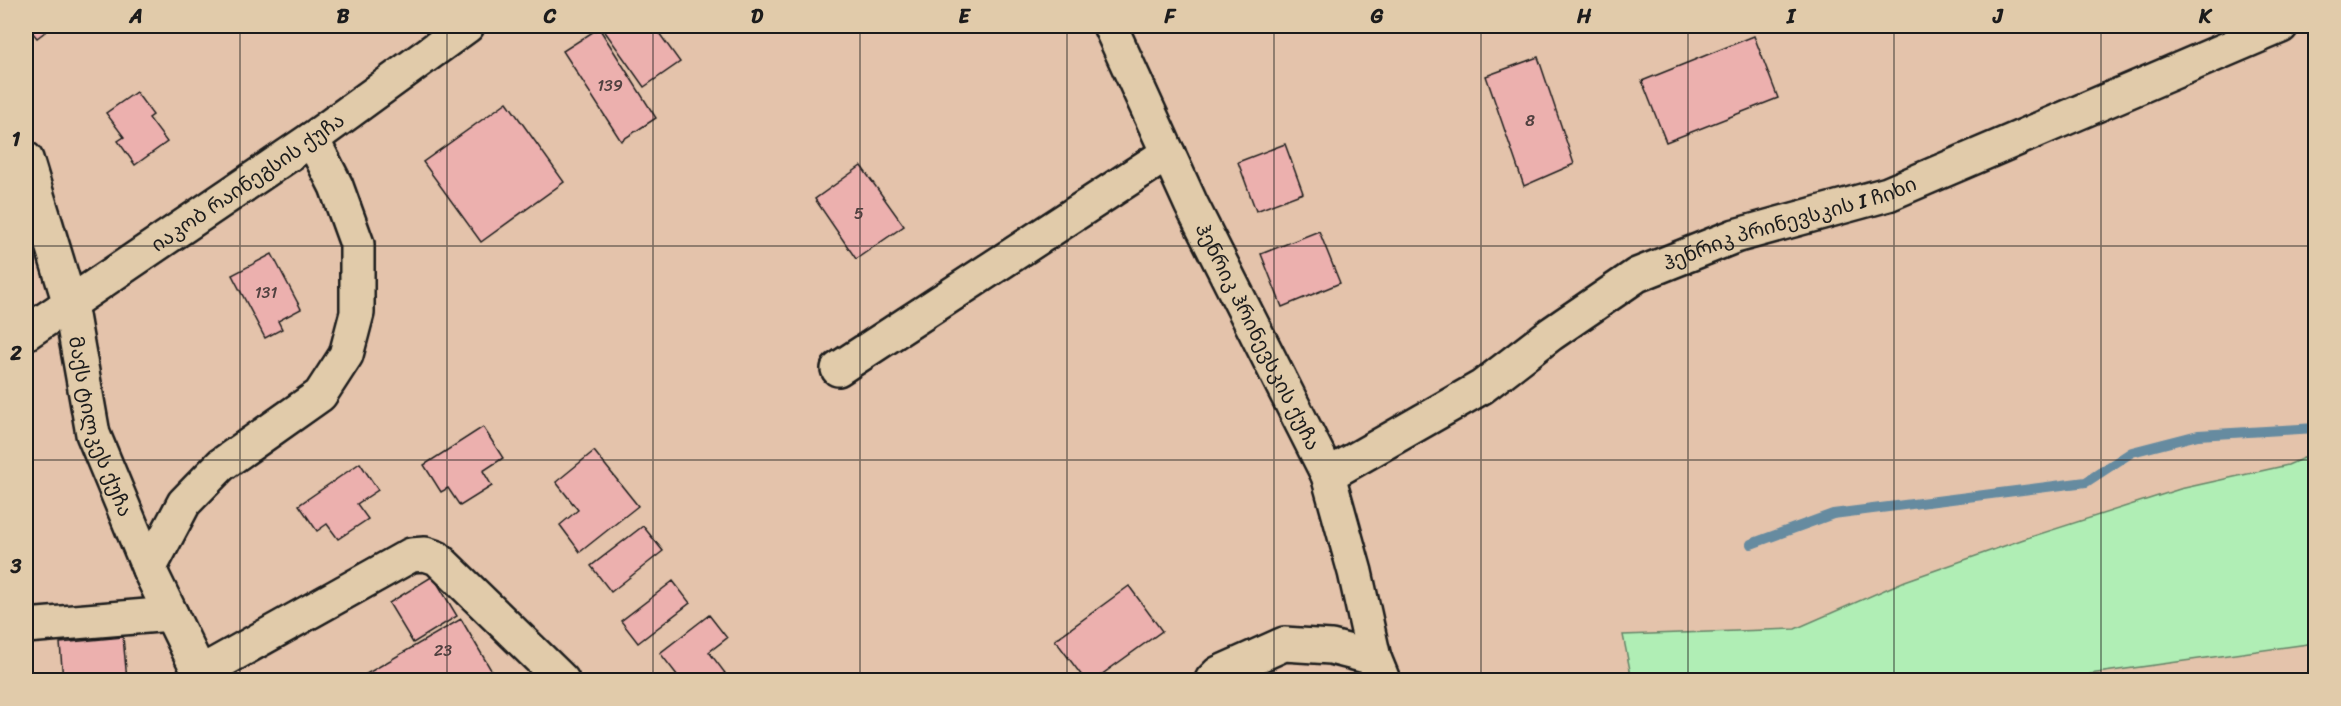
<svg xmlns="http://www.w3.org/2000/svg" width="2341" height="706" viewBox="0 0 2341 706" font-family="Sriracha,'Noto Sans Georgian',sans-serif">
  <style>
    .green { fill: #b0eeb5; stroke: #668568; stroke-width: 1.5 }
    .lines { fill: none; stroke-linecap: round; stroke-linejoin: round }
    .stream { stroke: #668ba0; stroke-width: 10 }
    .building { fill: #ecb0ae; stroke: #1c1c1c; stroke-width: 1.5 }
    .minor-casing { stroke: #1c1c1c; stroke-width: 38 }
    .minor { stroke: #e1cbaa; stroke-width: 33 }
    .grid { fill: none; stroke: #1c1c1c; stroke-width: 1.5; stroke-opacity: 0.55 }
    .labels { text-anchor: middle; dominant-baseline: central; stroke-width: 6; stroke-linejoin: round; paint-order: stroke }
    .number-label { font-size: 16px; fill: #504140 }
    .street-label { font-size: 20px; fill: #1c1c1c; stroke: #e1cbaa }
    .neatline { fill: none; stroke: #1c1c1c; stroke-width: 2 }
    .grid-label { font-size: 20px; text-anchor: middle; font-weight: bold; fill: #1c1c1c }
  </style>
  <rect width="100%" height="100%" fill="#e4c3ab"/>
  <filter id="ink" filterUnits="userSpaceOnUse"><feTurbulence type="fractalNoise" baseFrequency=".0167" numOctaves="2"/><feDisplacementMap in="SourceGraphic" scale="12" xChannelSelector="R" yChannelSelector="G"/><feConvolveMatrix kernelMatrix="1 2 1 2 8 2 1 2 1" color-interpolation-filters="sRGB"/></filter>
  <g filter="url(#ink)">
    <!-- green -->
    <path class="green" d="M2315,453V643L2090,674L2088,680H1632L1623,635L1795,629L1905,581L2024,539L2180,489L2288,465Z"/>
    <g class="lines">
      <!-- stream -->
      <path class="stream" d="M1751,544L1833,514L2086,482L2132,452L2198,435L2316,428"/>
    </g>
    <!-- building -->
    <path class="building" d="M27,26H53L37,38Z
      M601,26H654L680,62L644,87Z
      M599,28L656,118L621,141L563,51Z
      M1754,36L1778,98L1666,142L1642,81Z
      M1538,57L1574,164L1524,186L1486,76Z
      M136,92L153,115L149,118L167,142L135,165L118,141L124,137L106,113Z
      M507,102L564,182L481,242L423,162Z
      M1285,144L1303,193L1256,211L1238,162Z
      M861,166L904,226L856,259L815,199Z
      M1319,231L1340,283L1282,307L1261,254Z
      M272,254L301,309L278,321L282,329L265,338L232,275Z
      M483,427L503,458L483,471L492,486L460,506L448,488L441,492L424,465Z
      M594,451L638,506L580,552L560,525L578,510L556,482Z
      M360,463L378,490L357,504L368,519L338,539L327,524L317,531L299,505Z
      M643,526L663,551L611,592L591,566Z
      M433,576L457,616L413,643L389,603Z
      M673,581L690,603L638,643L621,621Z
      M1129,586L1162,631L1094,680H1085L1055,640Z
      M709,615L727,638L709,652L725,673L715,680H681L660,653Z
      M461,619L497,680H356Z
      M123,637L127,680H63L60,643Z"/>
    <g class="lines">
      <!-- minor casing -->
      <g class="minor-casing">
        <g id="minor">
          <path id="s1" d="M1110,26L1191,204L1328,475L1355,572L1374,658L1383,680"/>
          <path id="s2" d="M26,159L70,304L93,434L149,569L203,680"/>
          <path id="s3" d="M26,333L312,139L467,26"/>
          <path d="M838,369L1168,153"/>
          <path id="s4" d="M1328,475L1482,387L1551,334L1637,275L1735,236L1888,194L2281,26"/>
          <path d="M149,569L184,503L221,465L320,395L346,355L357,313V244L336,186L312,139"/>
          <path d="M26,626L171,614"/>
          <path d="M200,673L411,555L425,554L437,558L562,680"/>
          <path d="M1212,680L1219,673L1284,644L1331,647L1374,658"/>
        </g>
      </g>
      <!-- minor -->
      <use href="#minor" class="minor"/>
    </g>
  </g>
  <!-- grid -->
  <path class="grid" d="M240,26V680M447,26V680M653,26V680M860,26V680M1067,26V680M1274,26V680M1481,26V680M1688,26V680M1894,26V680M2101,26V680M26,246H2316M26,460H2316"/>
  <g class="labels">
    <!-- number labels -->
    <g class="number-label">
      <text x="610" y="85">139</text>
      <text x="1530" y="120">8</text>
      <text x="859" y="213">5</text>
      <text x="266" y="292">131</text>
      <text x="443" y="650">23</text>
    </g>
    <!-- street labels -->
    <g class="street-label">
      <text stroke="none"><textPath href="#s3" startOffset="268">იაკობ რაინეგსის ქუჩა</textPath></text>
      <text stroke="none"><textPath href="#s4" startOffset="530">ჰენრიკ პრინევსკის I ჩიხი</textPath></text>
      <text stroke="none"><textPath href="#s1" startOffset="344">ჰენრიკ ჰრინევსკის ქუჩა</textPath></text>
      <text stroke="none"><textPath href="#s2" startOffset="278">მაქს ტილკეს ქუჩა</textPath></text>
    </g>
  </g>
  <!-- margin -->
  <rect width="2341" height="706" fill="none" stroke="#e1cbaa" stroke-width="66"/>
  <rect x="33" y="33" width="2275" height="640" class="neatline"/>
  <g class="grid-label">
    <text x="136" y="23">A</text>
    <text x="343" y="23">B</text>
    <text x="550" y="23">C</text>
    <text x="757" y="23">D</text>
    <text x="964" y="23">E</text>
    <text x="1170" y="23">F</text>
    <text x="1377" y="23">G</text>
    <text x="1584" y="23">H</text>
    <text x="1791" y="23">I</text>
    <text x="1998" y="23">J</text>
    <text x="2205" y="23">K</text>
    <text x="16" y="146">1</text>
    <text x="16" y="360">2</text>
    <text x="16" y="573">3</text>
  </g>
</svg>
